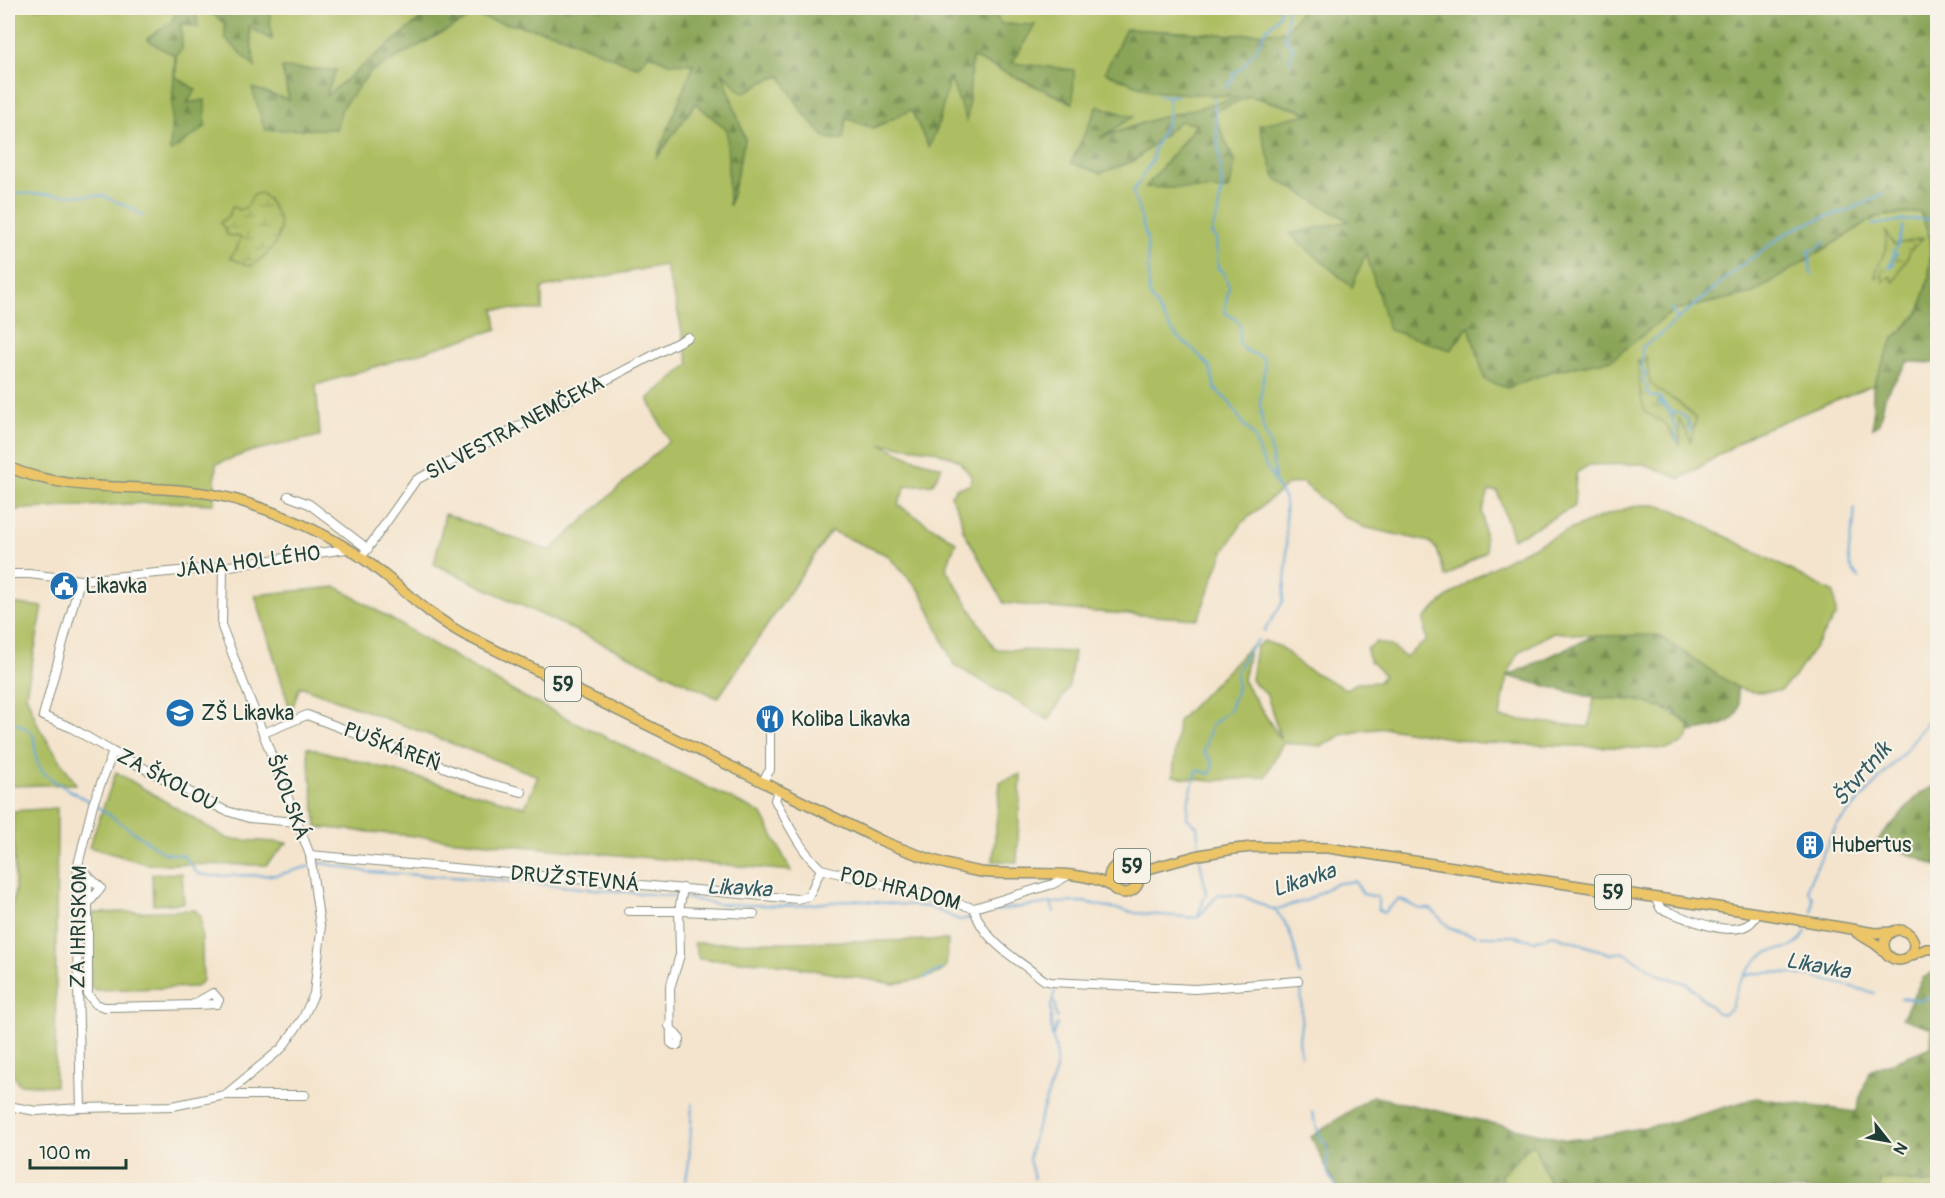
<svg xmlns="http://www.w3.org/2000/svg" width="1945" height="1198" viewBox="0 0 1945 1198" font-family="Pangolin,sans-serif">
  <style>
    .green { fill: #adbe62; stroke: #667e4b; stroke-width: 1.5 }
    .forest { fill: url(#forest-firs); stroke: #547146; stroke-width: 1.5 }
    .wetland { fill: url(#wetland-marsh); stroke: #667e4b; stroke-width: 1.5 }
    .lines { fill: none; stroke-linecap: round; stroke-linejoin: round }
    .stream { stroke: #61a5d6; stroke-width: 2 }
    .minor-casing { stroke: #8a9080; stroke-width: 10 }
    .major-casing { stroke: #8a9080; stroke-width: 12 }
    .minor { stroke: #fff; stroke-width: 8 }
    .major { stroke: #ecc569; stroke-width: 9 }
    .labels { text-anchor: middle; dominant-baseline: central; stroke-width: 4.5; stroke-linejoin: round; paint-order: stroke }
    .shield { fill: #f7f3e8; stroke: #60746a; stroke-width: 1.5 }
    .shield-label { font-size: 20px; font-weight: bold; fill: #1f3d34 }
    .street-label { font-size: 21px; fill: #1f3d34; stroke: #f7f3e8 }
    .poi-label { font-size: 21px; fill: #1f3d34; stroke: #f7f3e8; text-anchor: start }
    .water-label { font-size: 22px; font-style: italic; fill: #335c65; stroke: #f7f3e8 }
  </style>
  <defs>
    <pattern id="forest-firs" width="22" height="20" patternUnits="userSpaceOnUse" patternTransform="scale(1.5)"><rect width="22" height="20" fill="#8aa558"/><path d="M5 1l3.5 6h-7zM16 11l3.5 6h-7z" fill="#70884a"/></pattern>
    <pattern id="wetland-marsh" width="20" height="14" patternUnits="userSpaceOnUse" patternTransform="scale(1.5)"><rect width="20" height="14" fill="#adbe62"/><path d="M1 5h8M5 5V1M11 12h8M15 12V8" fill="none" stroke="#8c9c52"/></pattern>
  </defs>
  <rect width="100%" height="100%" fill="#f7f3e8"/>
  <filter id="ink" filterUnits="userSpaceOnUse"><feTurbulence type="fractalNoise" baseFrequency=".0167" numOctaves="2"/><feDisplacementMap in="SourceGraphic" scale="12" xChannelSelector="R" yChannelSelector="G"/><feConvolveMatrix kernelMatrix="1 2 1 2 8 2 1 2 1" color-interpolation-filters="sRGB"/></filter>
  <filter id="wash" filterUnits="userSpaceOnUse"><feTurbulence type="fractalNoise" baseFrequency=".008" numOctaves="4" result="noise"/><feDisplacementMap in="SourceGraphic" scale="24" xChannelSelector="R" yChannelSelector="G"/><feGaussianBlur stdDeviation="1.35" result="paint"/><feColorMatrix in="noise" values="0 0 0 0 0 0 0 0 0 0 0 0 0 0 0 0 0 1.4 0 .05"/><feComposite in="paint" operator="in"/></filter>
  <g filter="url(#wash)">
    <rect width="100%" height="100%" fill="#f4e4cd"/>
    <!-- green -->
    <path class="green" d="M8,8H178L172,21L182,49L180,22L198,27L196,14L203,8H222L213,13L225,24L254,66L249,26L271,39L269,8H281L285,10L286,8H434L325,97L336,70L282,69L290,101L336,129L342,107L370,72L474,15L494,21L551,32L637,67L649,54L669,63L695,64L659,155L695,103L727,130L730,203L745,139L722,71L743,93L769,79L781,76L802,111L845,118L873,128L911,110L928,146L937,129L950,77L967,120L972,57L1072,103L1011,63L1001,24L991,8H1081L1082,11L1083,8H1303L1286,31L1235,35L1126,29L1105,72L1151,91L1243,97L1152,120L1096,139L1132,117L1098,106L1071,163L1101,173L1134,161L1180,121L1197,124L1146,187L1235,163L1213,112L1250,96L1312,114L1350,221L1291,235L1352,287L1365,252L1469,325L1485,380L1507,388L1552,371L1611,360L1673,311L1753,293L1876,217L1921,212L1931,241L1929,278L1919,313L1894,338L1873,385L1752,434L1681,479L1644,464L1589,465L1576,473L1574,507L1513,539L1497,491H1489L1482,512L1486,551L1446,577L1437,550L1430,542L1363,527L1338,513L1302,482L1287,485L1242,523L1223,553L1198,619L1083,611L1004,603L963,530L960,514L951,496L956,488L970,485L971,476L958,460L932,450L881,444L912,458L942,467L933,484L906,486L898,505L956,542L946,569L995,649L1074,652L1069,686L1049,720L954,665L921,592L887,555L831,531L718,698L434,564L445,514L550,551L669,441L648,399L689,364L676,304L665,265L542,288V310L494,309L497,329L316,385L320,436L252,451L216,464L214,504L166,502L8,510Z
      M1641,505H1655L1675,510L1834,593L1836,615L1794,678L1779,691L1752,692L1737,688L1684,654L1593,636L1553,632L1519,652L1507,676L1500,718L1589,727L1594,698C1632,699 1659,700 1689,725C1691,742 1682,745 1667,749L1481,743L1388,728L1365,730L1342,735L1322,746L1283,743L1265,777L1211,781L1173,776L1178,721L1250,647L1243,680L1281,740L1267,695L1251,680L1256,647L1264,641L1281,647L1303,667L1346,689L1357,683L1379,682L1384,675L1369,660L1367,649L1376,642L1391,646L1405,657L1426,641L1424,619C1461,581 1504,560 1551,538C1581,525 1609,512 1641,505Z
      M337,587L516,693L762,814L791,871L317,827L307,747L525,807L538,776L300,686L291,712L255,595Z
      M8,603L43,607L26,694L39,728L76,784L11,786L8,783Z
      M116,772L228,839L287,843L266,865L147,864L89,847Z
      M1021,774L1017,862L993,861L1000,782Z
      M57,808L55,1086L19,1084L8,1066V925L15,891L13,811Z
      M182,873L184,903L153,905L152,874Z
      M195,910L201,916L203,980L196,987L96,990L91,988L90,915L94,913Z
      M948,940L946,967L941,972L925,978L894,984L766,962L699,959L694,943Z
      M1534,1142L1552,1190H1508L1500,1176Z
      M1893,1178L1921,1184L1937,1183V1190H1879L1880,1181Z"/>
    <!-- forest -->
    <path class="forest" d="M178,8H203L196,14L198,28L181,23L182,49L176,56V77L196,90L187,103L205,100V127L170,152L175,55L162,49L147,39L172,21Z
      M222,8H269L272,40L249,27L255,67L225,38V24L212,13Z
      M434,8H991L1001,24L1035,25L1012,63L1074,70L1073,103L972,57L967,122L950,78L937,129L929,147L911,110L873,128L846,118L843,140L825,138L802,111L781,76L769,79L743,93L722,72L745,139L729,206L727,130L696,103L656,158L694,64L669,63L649,54L637,67L551,32L494,21L474,15L370,72L342,107L336,129L265,130L252,88L289,100L282,68L336,70L326,96Z
      M1303,8H1937V363L1908,362L1886,393L1879,424L1873,428V385L1894,338L1919,313L1929,278L1931,241L1920,212L1876,217L1753,293L1673,311L1611,360L1552,371L1507,388L1485,380L1469,326L1451,350L1389,330L1366,253L1352,287L1290,234L1349,221L1275,178L1259,125L1311,113L1250,96L1213,112L1235,163L1229,190L1146,187L1197,125L1180,121L1134,161L1101,173L1071,163L1098,106L1133,117L1100,138L1152,120L1240,97L1151,91L1105,72L1126,29L1235,35L1286,31Z
      M1658,635L1737,688C1737,693 1740,701 1739,707C1735,728 1706,728 1690,732L1689,725L1673,711L1635,699L1594,698L1507,676L1593,636Z
      M1937,785V866L1877,841L1920,793Z
      M1937,970V1183C1918,1184 1899,1176 1880,1181L1879,1190H1552L1533,1143L1500,1176L1508,1190H1338L1311,1137L1372,1096L1567,1140L1588,1138L1678,1121L1756,1098L1856,1112L1869,1071L1931,1047L1932,1028L1902,1018L1923,978Z"/>
    <!-- wetland -->
    <path class="wetland" d="M260,193C268,197 271,204 275,211C289,235 270,255 250,266L230,258L236,250L241,237L227,235L226,230L220,223L230,214L232,206L239,210L247,207L253,195Z
      M1886,232L1894,245L1923,238L1911,250L1894,282L1890,276L1883,282L1882,273L1875,278L1876,270L1886,250Z
      M1646,357L1650,382L1659,391L1677,401L1696,419L1691,441L1679,418L1680,445L1665,423L1645,412L1640,393L1638,360L1641,365Z"/>
    <g class="lines">
      <!-- stream -->
      <path class="stream" d="M1288,8L1285,38L1293,47L1290,62
        M1227,89L1228,83L1233,80V74L1243,66L1257,48L1264,32L1276,20L1282,8
        M1158,95L1168,96L1169,116L1166,124L1154,149L1152,160L1133,192L1147,239L1149,294L1163,317L1177,337L1192,348L1210,367L1215,389L1230,403L1242,422L1254,436L1260,455L1285,500L1287,561L1283,602L1264,631
        M1168,96H1177
        M1214,98L1222,188L1217,217L1211,233L1216,239L1218,269L1223,271L1229,286L1224,312L1238,321L1240,328L1239,343L1245,350L1263,358L1265,364L1260,403L1263,428L1270,444L1275,478
        M8,193L104,196C116,203 133,206 142,216
        M1904,221L1914,219L1938,220
        M1872,225L1904,220
        M1889,266H1893L1890,263H1894L1891,259L1895,258L1893,255L1897,254L1893,251L1897,248L1903,226
        M1812,275L1810,271L1811,269L1809,263L1811,261L1808,251L1816,249L1825,242
        M1671,308L1677,320L1659,336L1642,347V370L1646,373L1642,381L1647,385V392L1652,397H1660L1659,403L1663,401L1662,406L1666,404V409L1670,408L1669,413L1674,411L1673,414L1678,412L1687,419L1691,429L1689,431
        M1677,320L1739,267L1788,232L1816,220L1847,211L1883,194
        M628,365L654,350
        M543,407L601,378
        M1673,414L1671,416L1674,426L1676,427L1675,434L1678,441
        M1854,508C1858,533 1836,559 1860,579
        M8,721C53,733 23,752 45,774C56,784 77,794 90,802
        M95,805L164,853L183,855L198,874L213,876L277,875L322,863L368,872L483,879L681,897L715,904L795,906L853,900L930,907L959,920L972,918L992,911L1051,903L1084,902L1136,913L1197,918L1219,894L1243,896L1274,910L1308,900L1334,884L1355,881L1363,894L1378,897V909L1383,913L1399,899L1420,909H1431L1451,929L1476,936
        M1199,849L1197,826L1187,818C1187,802 1192,786 1197,770L1210,774L1213,763L1204,752L1211,726L1230,709L1237,688L1236,672L1248,651L1258,640
        M1051,903L1054,912
        M1274,910C1292,924 1296,953 1300,975
        M1812,912L1813,897L1808,892V885L1836,826L1905,751L1930,718L1938,692
        M1198,915L1206,893L1200,860
        M1480,936H1514L1535,941L1553,935L1611,954L1623,952L1660,975L1688,984L1716,1012L1723,1014L1731,1009L1738,985L1744,976C1787,965 1833,983 1875,993
        M1744,976C1750,968 1756,959 1765,954C1781,945 1795,955 1806,931
        M924,978L942,969
        M1301,983L1302,1017L1299,1039L1301,1055
        M1901,998L1917,1000L1938,996
        M1053,1001L1056,1005L1055,1011L1057,1018
        M1053,1035L1057,1024
        M1312,1112C1314,1118 1316,1125 1318,1131C1322,1142 1331,1146 1327,1158
        M1327,1159C1325,1176 1331,1179 1339,1190
        M1034,1178L1029,1159L1033,1139L1056,1070V1048L1052,1037L1051,1019V1006L1055,990
        M684,1190L689,1162L692,1104"/>
    </g>
  </g>
  <g filter="url(#ink)">
    <g class="lines">
      <!-- minor casing -->
      <g class="minor-casing">
        <path id="minor" d="M288,496L309,504L368,549
          M361,558L416,480L688,337
          M223,567L222,627L310,855L321,932L314,994L303,1018L282,1048L225,1095
          M8,574H29L80,580L223,567L346,549
          M80,580L43,716L70,727L113,752L224,810L249,818L297,822
          M264,733L307,715L480,781L522,792
          M762,782L770,770V732
          M778,790L775,800C789,825 800,850 821,869L974,908L1053,884L1067,876
          M310,855L797,899L809,896L821,869
          M88,875V995L96,1004L104,1007C142,1006 180,1006 217,1004L219,1000L213,993L192,1005
          M683,888L679,911L754,914
          M1655,898L1661,909C1684,917 1745,947 1757,913
          M87,905L101,888L87,875
          M974,908C982,941 1018,960 1044,980L1051,982L1195,989L1298,981
          M628,911H679L680,955L670,988L671,1043L674,1045H678L680,1039L669,1026
          M8,1106L36,1111L81,1108L173,1106L225,1095H305
          M81,1108L76,904L78,865L93,804L113,752"/>
      </g>
      <!-- major casing -->
      <g class="major-casing">
        <path id="major" d="M8,467C82,499 159,478 237,500C279,513 324,532 361,557C396,582 424,612 463,634L880,840C913,854 945,866 981,872C1019,877 1079,866 1112,887
          M1109 878a15 15 0 1 1 30 0a15 15 0 1 1-30 0Z
          M1136,870L1141,871L1199,855L1234,849L1253,847L1328,848L1757,913L1875,933L1891,932
          M1884 945a15 15 0 1 1 30 0a15 15 0 1 1-30 0Z
          M1857,933L1874,943L1884,951
          M1910,956L1926,949H1938"/>
      </g>
      <!-- minor -->
      <use href="#minor" class="minor"/>
      <!-- major -->
      <use href="#major" class="major"/>
    </g>
  </g>
  <!-- icons -->
  <defs>
    <g id="civic-disc" transform="scale(1.5)"><circle r="9.5" fill="#1f6fb2" stroke="#f7f3e8"/><path d="M-.6-6.5H3V-4.5H.6V-3L4-1V1h2V6H-6V1h2V-1L-.6-3ZM-1.2 2.5V6h2.4V2.5Z" fill="#fff"/></g>
    <g id="school-disc" transform="scale(1.5)"><circle r="9.5" fill="#1f6fb2" stroke="#f7f3e8"/><path d="M0-5L7-2L0 1L-7-2ZM-4 1L0 2.5L4 1V4Q0 6-4 4Z" fill="#fff"/></g>
    <g id="restaurant-disc" transform="scale(1.5)"><circle r="9.5" fill="#1f6fb2" stroke="#f7f3e8"/><path d="M-5-6h1v4h1v-4h1v4h1v-4h1v5L-1.5 .5V6h-2V.5L-5-1ZM5-6V6H3V1.5H1.5Q1.5-4 5-6Z" fill="#fff"/></g>
    <g id="building-disc" transform="scale(1.5)"><circle r="9.5" fill="#1f6fb2" stroke="#f7f3e8"/><path d="M-4-6H4V6H1V3H-1V6H-4ZM-2.5-4.3h1.7v1.8h-1.7ZM.8-4.3h1.7v1.8H.8ZM-2.5-1h1.7V.8h-1.7ZM.8-1h1.7V.8H.8Z" fill="#fff"/></g>
  </defs>
  <g fill-rule="evenodd">
    <use href="#civic-disc" x="64" y="586"/>
    <use href="#school-disc" x="180" y="713"/>
    <use href="#restaurant-disc" x="770" y="719"/>
    <use href="#building-disc" x="1810" y="845"/>
  </g>
  <g class="labels">
    <!-- shield labels -->
    <g class="shield">
      <rect x="545" y="667" width="36" height="34" rx="4.5"/>
      <rect x="1114" y="849" width="36" height="34" rx="4.5"/>
      <rect x="1595" y="875" width="36" height="34" rx="4.5"/>
    </g>
    <g class="shield-label">
      <text x="563" y="684">59</text>
      <text x="1132" y="866">59</text>
      <text x="1613" y="892">59</text>
    </g>
    <!-- street labels -->
    <g class="street-label">
      <text transform="translate(515 428) rotate(-28)">SILVESTRA NEMČEKA</text>
      <text transform="translate(248 562) rotate(-7)">JÁNA HOLLÉHO</text>
      <text transform="translate(392 747) rotate(21)">PUŠKÁREŇ</text>
      <text transform="translate(167 780) rotate(28)">ZA ŠKOLOU</text>
      <text transform="translate(288 797) rotate(70)">ŠKOLSKÁ</text>
      <text transform="translate(575 879) rotate(5)">DRUŽSTEVNÁ</text>
      <text transform="translate(900 889) rotate(14)">POD HRADOM</text>
      <text transform="translate(79 927) rotate(-89)">ZA IHRISKOM</text>
    </g>
    <!-- poi labels -->
    <g class="poi-label">
      <text x="85" y="586">Likavka</text>
      <text x="201" y="713">ZŠ Likavka</text>
      <text x="791" y="719">Koliba Likavka</text>
      <text x="1831" y="845">Hubertus</text>
    </g>
    <!-- water labels -->
    <g class="water-label">
      <text transform="translate(1862 774) rotate(-49)">Štvrtník</text>
      <text transform="translate(1304 880) rotate(-18)">Likavka</text>
      <text transform="translate(739 888) rotate(3)">Likavka</text>
      <text transform="translate(1818 966) rotate(11)">Likavka</text>
    </g>
  </g>
  <!-- margin -->
  <rect width="1945" height="1198" fill="none" stroke="#f7f3e8" stroke-width="30"/>
  <!-- north arrow -->
  <g transform="translate(1888 1141) rotate(121)" stroke="#f7f3e8" stroke-width="4.5" paint-order="stroke">
  <path d="M0-4.5L10 22L0 15L-10 22Z" fill="#1f3d34"/>
  <text y="-9" font-size="16" font-weight="bold" text-anchor="middle" fill="#1f3d34">N</text>
  </g>
  <!-- scale -->
  <path d="M30 1159v9h96v-9" fill="none" stroke="#1f3d34" stroke-width="3"/>
  <text x="39" y="1159" font-size="18" fill="#1f3d34" stroke="#f7f3e8" stroke-width="4.5" paint-order="stroke">100 m</text>
</svg>
